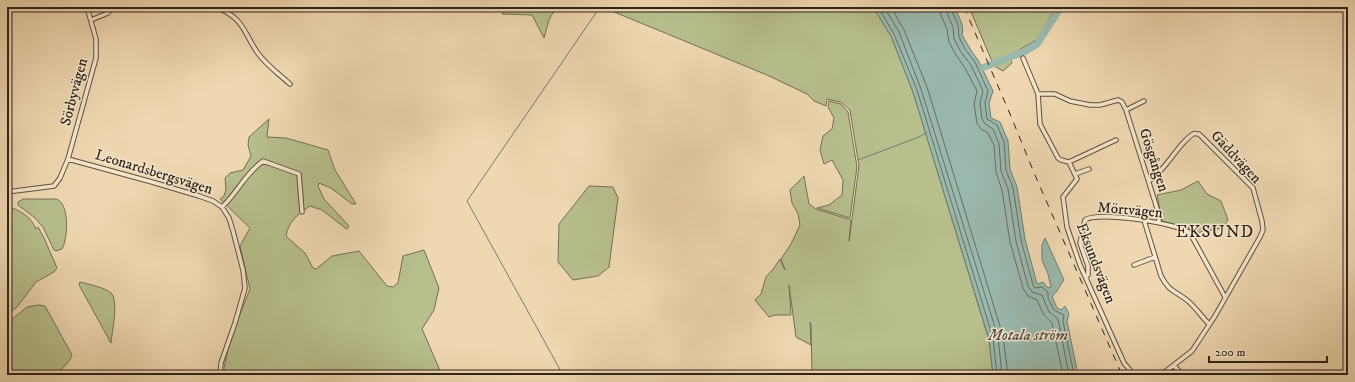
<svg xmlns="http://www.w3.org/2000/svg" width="1355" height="382" viewBox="0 0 1355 382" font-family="'IM FELL DW Pica',serif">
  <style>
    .green { fill: #b7bf8d; stroke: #747054 }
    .water { fill: #9ab9ae; stroke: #707d74 }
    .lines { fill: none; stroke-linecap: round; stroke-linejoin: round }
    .shore { stroke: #656e65; stroke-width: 1 }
    .stream { stroke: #707d74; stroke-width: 1 }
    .river { stroke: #9ab9ae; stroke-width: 7 }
    .street-casing { stroke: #605041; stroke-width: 5.5 }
    .street { stroke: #f5e6cc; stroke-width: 3.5 }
    .rail { stroke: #30221c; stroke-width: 1; stroke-dasharray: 7 7; stroke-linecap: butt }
    .labels { text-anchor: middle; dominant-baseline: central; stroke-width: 3; stroke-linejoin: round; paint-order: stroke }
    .street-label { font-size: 15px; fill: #30221c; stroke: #f5e6cc }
    .water-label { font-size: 16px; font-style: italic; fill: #504f48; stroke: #f5e6cc }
    .quarter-label { font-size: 17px; letter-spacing: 1px; fill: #30221c; stroke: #f5e6cc }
  </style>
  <rect width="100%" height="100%" fill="#efd8b1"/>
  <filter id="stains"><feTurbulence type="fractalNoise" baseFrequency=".005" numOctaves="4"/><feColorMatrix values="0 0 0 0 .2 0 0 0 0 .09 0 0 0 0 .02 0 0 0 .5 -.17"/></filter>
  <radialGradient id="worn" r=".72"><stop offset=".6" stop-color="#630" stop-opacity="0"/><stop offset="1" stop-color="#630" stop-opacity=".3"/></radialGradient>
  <!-- green -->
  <path class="green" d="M504,7H556L549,20L544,38L532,15L502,14Z
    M602,7H873L891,36L913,92L989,340L993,375H812L811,324L810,322L811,345L796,337L789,285L791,315H775L769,317L755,300L761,294L766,277L774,268L780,259L785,270L781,259L791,244L800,225L798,214L792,203L790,190L804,176L809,204L816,209L851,220L849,241L859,166L850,110L841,102L827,99L826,106L814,101L807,94L767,75Z
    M969,7H1058L1052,14L1038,39L1009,56L1012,63L1003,71L994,66Z
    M829,101L841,104L848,112L857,167L850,218L817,208L829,205L842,195L843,180L832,160L824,164L820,150L823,136L832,129L834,118L828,107Z
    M269,119L267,137L286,138L328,150L335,170L356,204H352L331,188L319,183L318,186L324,199L349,226L347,229L344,227L322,210L310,206C299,213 288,222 286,236L305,253L313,268L316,269L332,256L359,251L387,286L393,287L398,283L403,256L424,250L439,288L434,310L422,329L442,375H225L224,368L230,340L250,289L240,246L250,228L220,199L224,196L226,189L225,178L230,173L243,170L251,156L248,145L249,137Z
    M1198,181L1207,194L1221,201L1228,220L1223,228L1195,233L1189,228L1162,221L1157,195L1181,190Z
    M589,186L613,187L618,198L609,267L598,276L573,280L558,262L559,224Z
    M23,199H56C70,203 68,239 62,249L56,251L54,250L43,227L34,217L18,205V202Z
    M7,206C19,210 31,216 36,229L38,227L44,238L57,268L54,272L36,282L17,307L7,315Z
    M80,282C88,284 106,288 111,293C119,301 112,331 111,343L79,285Z
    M38,305L45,306L72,355C61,382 31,375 7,375V323L27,307Z"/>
  <!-- water -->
  <path class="water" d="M873,7H954C958,15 965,26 962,35L972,52L978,60L993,91L989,103L991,118L1000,122L1008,141L1010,169L1017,187L1025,239L1037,284L1043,282L1048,288L1051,287L1048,274L1042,260V245L1045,238L1064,280C1059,286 1058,292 1052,296L1057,308L1061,310L1065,306L1069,314L1067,321L1078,375H993L989,339L913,92L891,36Z"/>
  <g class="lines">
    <!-- shore -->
    <path class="shore" d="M878,7L894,34L917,90L993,338L997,375
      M884,7L899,32L921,89L998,337L1002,375
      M891,7L904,30L927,87L1003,336L1008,375
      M939,7L940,13L947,29L949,42L956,55L965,68L977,91L974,104L977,123L981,129L988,133L994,145L996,172L1002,190L1010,242L1023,288L1028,296L1037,300L1044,315L1052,323L1063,375
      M945,7L946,11L953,27L954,39L961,52L971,65L983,91L980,103L982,119L985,124L993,129L999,144L1001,171L1008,189L1016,241L1028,286L1032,292L1042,295L1049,312L1058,319L1069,375
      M950,7L958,25L959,37L965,49L975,62L988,91L985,103L987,119L997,125L1004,142L1006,170L1013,188L1021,240L1033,285L1035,288L1042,287L1048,292V298L1054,310L1064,315L1063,321L1074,375"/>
    <!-- stream -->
    <path class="stream" d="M1335,7L1348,16
      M858,160L919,137L926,133
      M563,375L467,201L600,7"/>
    <!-- river -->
    <path class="river" d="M982,68L1026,51L1037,44L1061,7"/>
    <!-- street casing -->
    <g class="street-casing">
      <path id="street" d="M87,7L96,39V58L68,159L152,182L199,196L213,201L222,207L229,218L233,231L243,270L245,288L235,323L221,363L220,375
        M216,7C244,19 242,29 257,52C265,64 279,74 290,84
        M91,20L108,13L112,7
        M1023,58L1038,94L1040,124L1058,158L1061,160L1069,162
        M1038,94H1055L1070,101L1090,105H1100L1118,100L1122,102L1126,110L1156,205L1159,216V223
        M1126,110L1144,101
        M1069,162L1077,179L1063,197L1067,227L1080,265L1124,363L1134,375
        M1069,162L1116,140
        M1075,174L1089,169
        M1149,181C1164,171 1173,153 1185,141C1187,139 1190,136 1193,134C1195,133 1196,134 1199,134L1253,188L1262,221L1263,230L1260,237L1215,316L1192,351L1161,375
        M7,192L54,186L60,178L68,159
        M222,207C238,192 244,175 263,161L299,174L302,212
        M1144,220L1161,276C1169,292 1176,291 1188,301C1196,308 1202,317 1209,324
        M1134,265L1155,257
        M1086,277L1088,275V266L1080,243L1085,220C1097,211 1178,223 1190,233L1225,297
        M1174,366L1183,375"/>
    </g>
    <!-- street -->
    <use href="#street" class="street"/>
    <!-- rail -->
    <path class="rail" d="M964,7L1010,114L1035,175L1122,375"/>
  </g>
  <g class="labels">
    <!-- street labels -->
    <g class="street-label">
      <text transform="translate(74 92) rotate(-75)">Sörbyvägen</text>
      <text transform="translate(1236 157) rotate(47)">Gäddvägen</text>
      <text transform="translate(1154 160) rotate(72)">Gösgången</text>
      <text transform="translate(154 172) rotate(17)">Leonardsbergsvägen</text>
      <text transform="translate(1130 210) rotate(5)">Mörtvägen</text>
      <text transform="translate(1096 263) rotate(69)">Eksundsvägen</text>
    </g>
    <!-- water labels -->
    <g class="water-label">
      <text x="1028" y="335">Motala ström</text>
    </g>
    <!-- quarter labels -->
    <g class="quarter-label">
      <text x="1215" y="232">EKSUND</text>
    </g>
  </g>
  <!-- margin -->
  <rect width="1355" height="382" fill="none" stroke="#efd8b1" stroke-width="24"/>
  <rect x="8" y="8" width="1339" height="366" fill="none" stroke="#30221c" stroke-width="2"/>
  <rect x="12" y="12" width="1331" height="358" fill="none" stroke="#30221c"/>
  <!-- scale -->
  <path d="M1209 356v6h118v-6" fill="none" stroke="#30221c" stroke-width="2"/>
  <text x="1215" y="356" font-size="12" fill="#30221c" stroke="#f5e6cc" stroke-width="3" paint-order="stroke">200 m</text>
  <rect width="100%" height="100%" filter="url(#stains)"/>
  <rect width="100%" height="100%" fill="url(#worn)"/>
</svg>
